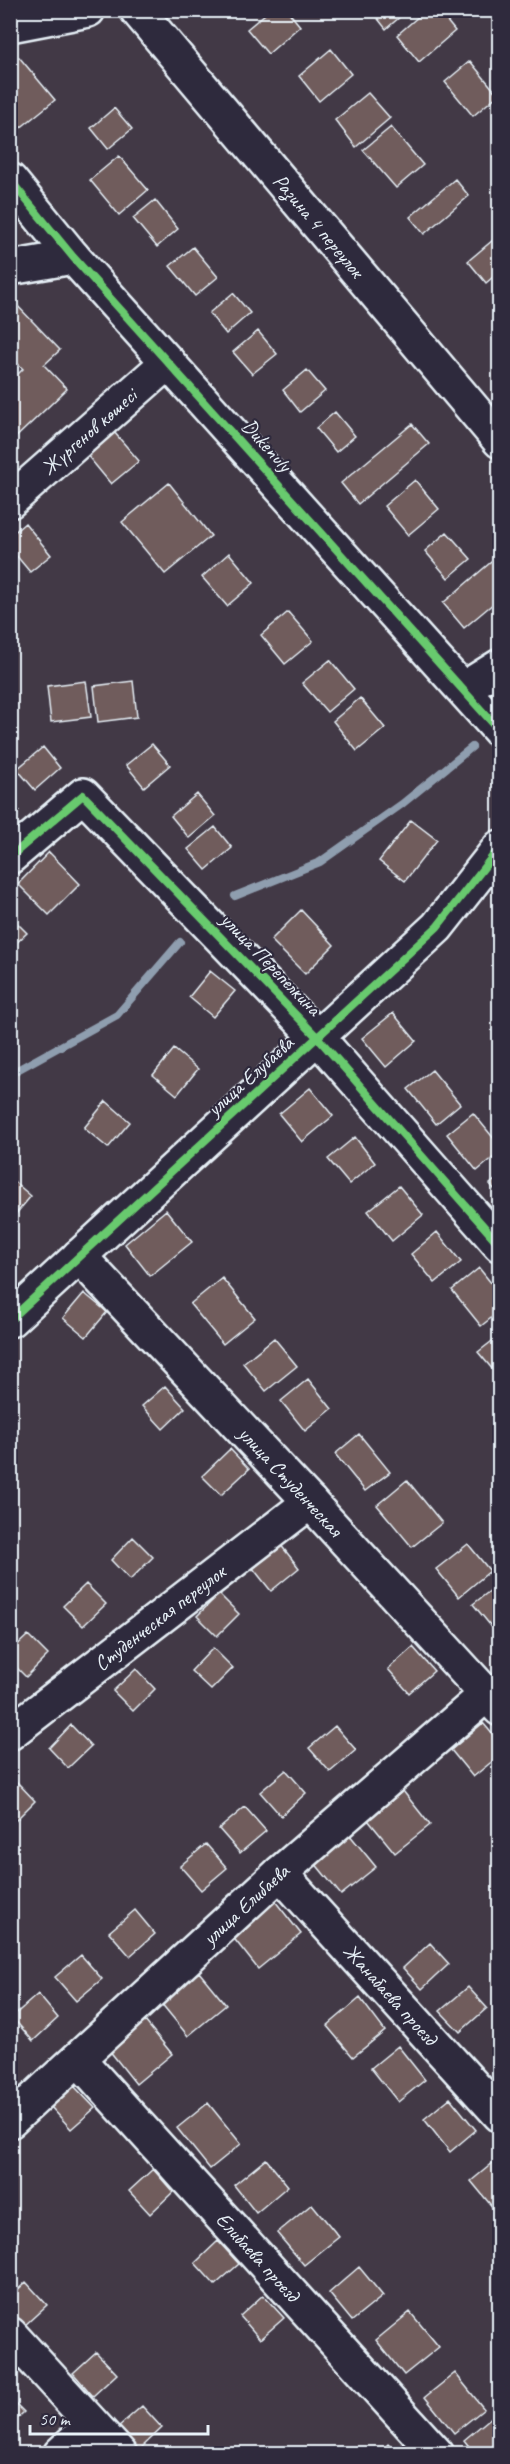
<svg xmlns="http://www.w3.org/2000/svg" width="510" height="2464" viewBox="0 0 510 2464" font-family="Caveat,sans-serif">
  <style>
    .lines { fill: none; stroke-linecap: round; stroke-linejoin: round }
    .stream { stroke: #8f9eaf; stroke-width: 8 }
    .building { fill: #6f5c5c; stroke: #e8f1f8; stroke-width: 1.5 }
    .minor-casing { stroke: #e8f1f8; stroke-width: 38 }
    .minor { stroke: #2f2a3d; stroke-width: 33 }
    .cycleway-casing { stroke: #2f2a3d; stroke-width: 11 }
    .cycleway { stroke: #67ca6e; stroke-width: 8 }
    .labels { text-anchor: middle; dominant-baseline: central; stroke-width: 4.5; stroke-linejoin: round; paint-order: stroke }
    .street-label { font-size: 21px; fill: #e8f1f8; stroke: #2f2a3d }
  </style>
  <rect width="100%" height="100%" fill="#423946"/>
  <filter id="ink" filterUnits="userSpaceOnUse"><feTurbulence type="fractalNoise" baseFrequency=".0167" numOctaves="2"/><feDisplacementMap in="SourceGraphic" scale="12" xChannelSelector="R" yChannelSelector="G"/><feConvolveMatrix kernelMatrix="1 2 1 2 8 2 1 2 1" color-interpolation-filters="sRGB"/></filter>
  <g filter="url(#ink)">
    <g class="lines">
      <!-- stream -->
      <path class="stream" d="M235,896L320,862L402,804L472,747
        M10,1074L117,1015L180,942"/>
    </g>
    <!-- building -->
    <path class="building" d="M270,10H287L300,26L268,54L247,29Z
      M371,10H408L386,29Z
      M426,10H438L455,31L419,62L397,35Z
      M331,49L351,74L319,101L299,76Z
      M19,57L55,100L19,129L10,119V64Z
      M470,61L498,95L473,116L445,82Z
      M368,93L390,118L356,147L335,120Z
      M114,108L132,129L108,149L91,128Z
      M391,127L423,165L396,188L363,150Z
      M500,152V166L493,157Z
      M119,156L148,190L119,215L90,180Z
      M455,179L469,196L424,234L410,217Z
      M155,200L178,229L157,247L133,218Z
      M493,240L500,248V271L486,283L468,261Z
      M193,247L218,277L195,296L170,266Z
      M233,293L250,313L226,334L209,313Z
      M10,298L60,350L44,365L67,389L10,443V382L23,369L10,356Z
      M258,331L277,354L252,374L233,352Z
      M307,370L325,391L300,412L283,390Z
      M335,412L355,436L336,452L316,428Z
      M412,424L429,444L358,504L341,483Z
      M114,432L139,461L111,484L87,455Z
      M415,480L439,509L408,535L384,506Z
      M169,483L211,536L165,574L122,522Z
      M25,523L51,555L30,572L10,548V536Z
      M447,532L471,559L448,578L425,551Z
      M229,553L254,583L227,606L202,577Z
      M497,557L500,560V598L464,628L443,603Z
      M288,612L313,641L285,664L261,635Z
      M330,660L354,689L327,712L302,683Z
      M86,681L91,717L51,722L47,686Z
      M133,681L137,717L98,722L94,686Z
      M360,698L385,728L357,751L333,721Z
      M152,744L170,765L144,787L126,765Z
      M43,747L60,768L35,790L17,769Z
      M197,794L215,816L189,838L171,816Z
      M10,801L19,811L10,818Z
      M411,820L437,840L405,881L379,861Z
      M215,827L232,848L206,870L188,849Z
      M49,852L80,884L49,915L18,884Z
      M301,910L334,945L305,974L271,940Z
      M10,916L27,933L10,949Z
      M210,971L235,991L213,1017L189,997Z
      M393,1013L416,1041L386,1067L362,1038Z
      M174,1049L198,1069L177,1095L153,1075Z
      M432,1070L460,1104L436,1124L408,1089Z
      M310,1088L333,1116L302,1142L279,1114Z
      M106,1101L130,1122L108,1148L84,1128Z
      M473,1113L500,1146V1152L477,1171L447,1134Z
      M355,1137L375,1163L349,1184L328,1159Z
      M500,1176V1196L490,1184Z
      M10,1178L31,1196L10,1221Z
      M399,1186L423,1215L392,1241L368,1211Z
      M166,1210L192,1242L150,1276L125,1244Z
      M437,1232L461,1262L435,1283L411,1254Z
      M479,1268L500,1294V1311L481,1326L452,1290Z
      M222,1278L255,1318L223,1344L190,1304Z
      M84,1293L107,1312L86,1337L63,1318Z
      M500,1335V1377H499L478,1352Z
      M274,1338L297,1366L266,1391L243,1363Z
      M308,1379L332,1409L305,1431L281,1401Z
      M165,1386L185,1408L163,1429L142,1406Z
      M359,1434L390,1472L365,1491L335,1454Z
      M230,1449L249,1469L221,1495L202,1476Z
      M407,1480L442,1523L412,1547L377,1505Z
      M133,1537L153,1557L130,1580L111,1560Z
      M280,1544L299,1568L271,1591L252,1567Z
      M468,1544L490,1571L459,1597L436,1569Z
      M500,1583V1636H499L473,1604Z
      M86,1584L106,1604L83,1626L63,1606Z
      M219,1594L239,1614L217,1636L197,1616Z
      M28,1635L48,1655L26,1677L10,1661V1652Z
      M413,1647L434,1671L409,1693L388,1669Z
      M213,1648L233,1668L211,1690L191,1671Z
      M136,1669L155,1689L133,1711L113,1691Z
      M483,1723L500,1743V1755L473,1777L451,1750Z
      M71,1725L91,1746L68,1768L49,1748Z
      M335,1726L356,1750L330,1772L309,1748Z
      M286,1770L306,1793L281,1816L260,1792Z
      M16,1781L35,1801L13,1823L10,1820V1786Z
      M403,1791L430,1825L395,1853L368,1820Z
      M245,1807L266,1831L240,1853L219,1829Z
      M349,1834L376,1867L341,1895L314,1862Z
      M206,1844L227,1868L201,1890L180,1866Z
      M275,1901L301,1934L258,1969L232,1936Z
      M135,1910L155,1934L130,1956L109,1932Z
      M430,1943L449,1964L422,1989L403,1968Z
      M81,1955L102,1979L76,2001L55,1977Z
      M199,1972L226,2005L188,2036L161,2003Z
      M468,1987L487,2008L460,2032L440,2011Z
      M38,1994L58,2018L33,2041L12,2017Z
      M360,1998L385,2031L353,2057L327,2026Z
      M145,2021L172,2054L136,2084L109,2050Z
      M398,2046L425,2080L398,2102L371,2068Z
      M500,2064V2079L492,2071Z
      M74,2086L95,2108L71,2129L51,2107Z
      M450,2098L476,2130L450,2152L424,2119Z
      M208,2103L241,2144L210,2169L177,2128Z
      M500,2157V2215H499L471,2181Z
      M266,2159L288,2186L256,2213L234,2185Z
      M153,2169L173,2192L150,2214L129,2191Z
      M312,2204L339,2237L304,2265L277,2233Z
      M218,2241L239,2264L215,2285L195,2263Z
      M359,2267L383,2296L352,2321L329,2293Z
      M26,2282L47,2305L24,2326L10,2312V2297Z
      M263,2295L284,2318L260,2339L240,2316Z
      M410,2312L439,2347L404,2375L376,2340Z
      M96,2352L117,2374L93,2396L73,2373Z
      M455,2373L484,2409L454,2433L425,2397Z
      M10,2398L24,2412L10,2425Z
      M142,2406L162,2428L139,2450L118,2427Z
      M494,2415L500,2423V2454H475L464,2440Z
      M388,2444L397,2454H378Z"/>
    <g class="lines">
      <!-- minor casing -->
      <g class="minor-casing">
        <g id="minor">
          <path id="s1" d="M137,10L500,441"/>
          <path d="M10,25L88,10"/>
          <path d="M10,180L73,257L500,731"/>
          <path d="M10,268L73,257"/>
          <path id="s2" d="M10,501L168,362"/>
          <path d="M463,689L500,666"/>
          <path d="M10,857L83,795L318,1038L500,1245"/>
          <path id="s3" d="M79,1256L310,1502L500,1709"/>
          <path d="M10,1320L437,927L500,847"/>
          <path id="s4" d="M10,1733L310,1502"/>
          <path id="s5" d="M280,1873L500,2115"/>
          <path id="s6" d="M79,2060L437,2454"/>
          <path id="s7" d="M10,2121L280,1873L486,1695"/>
          <path d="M10,2334L120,2454"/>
          <path d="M60,2454L92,2424"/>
        </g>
      </g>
      <!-- minor -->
      <use href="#minor" class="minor"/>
      <!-- cycleway casing -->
      <g class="cycleway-casing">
        <path id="cycleway" d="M10,180L73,257L500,731
          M10,857L83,795L318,1038L500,1245
          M10,1320L437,927L500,847"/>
      </g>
      <!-- cycleway -->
      <use href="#cycleway" class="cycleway"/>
    </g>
  </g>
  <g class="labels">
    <!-- street labels -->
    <g class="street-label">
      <text stroke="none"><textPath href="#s1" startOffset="282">Разина 4 переулок</textPath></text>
      <text stroke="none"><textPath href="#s2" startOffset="105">Жүргенов көшесі</textPath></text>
      <text transform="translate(267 445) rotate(48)">Dukenuly</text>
      <text transform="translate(271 964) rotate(46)">улица Перепелкина</text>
      <text transform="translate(250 1076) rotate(-42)">улица Елубаева</text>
      <text stroke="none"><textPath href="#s3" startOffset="309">улица Студенческая</textPath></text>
      <text stroke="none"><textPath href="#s4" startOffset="189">Студенческая переулок</textPath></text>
      <text stroke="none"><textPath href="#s7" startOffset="320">улица Елибаева</textPath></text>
      <text stroke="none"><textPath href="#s5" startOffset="164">Жанабаева проезд</textPath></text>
      <text stroke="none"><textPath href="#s6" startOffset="266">Елибаева проезд</textPath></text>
    </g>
  </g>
  <!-- margin -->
  <rect width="510" height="2464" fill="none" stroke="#2f2a3d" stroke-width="36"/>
  <rect x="18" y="18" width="474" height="2428" fill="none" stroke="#e8f1f8" stroke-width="2" filter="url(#ink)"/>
  <!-- scale -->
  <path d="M30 2425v9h178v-9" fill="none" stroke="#e8f1f8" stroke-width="3"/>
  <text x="39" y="2425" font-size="18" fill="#e8f1f8" stroke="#2f2a3d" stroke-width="4.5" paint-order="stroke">50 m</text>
</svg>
